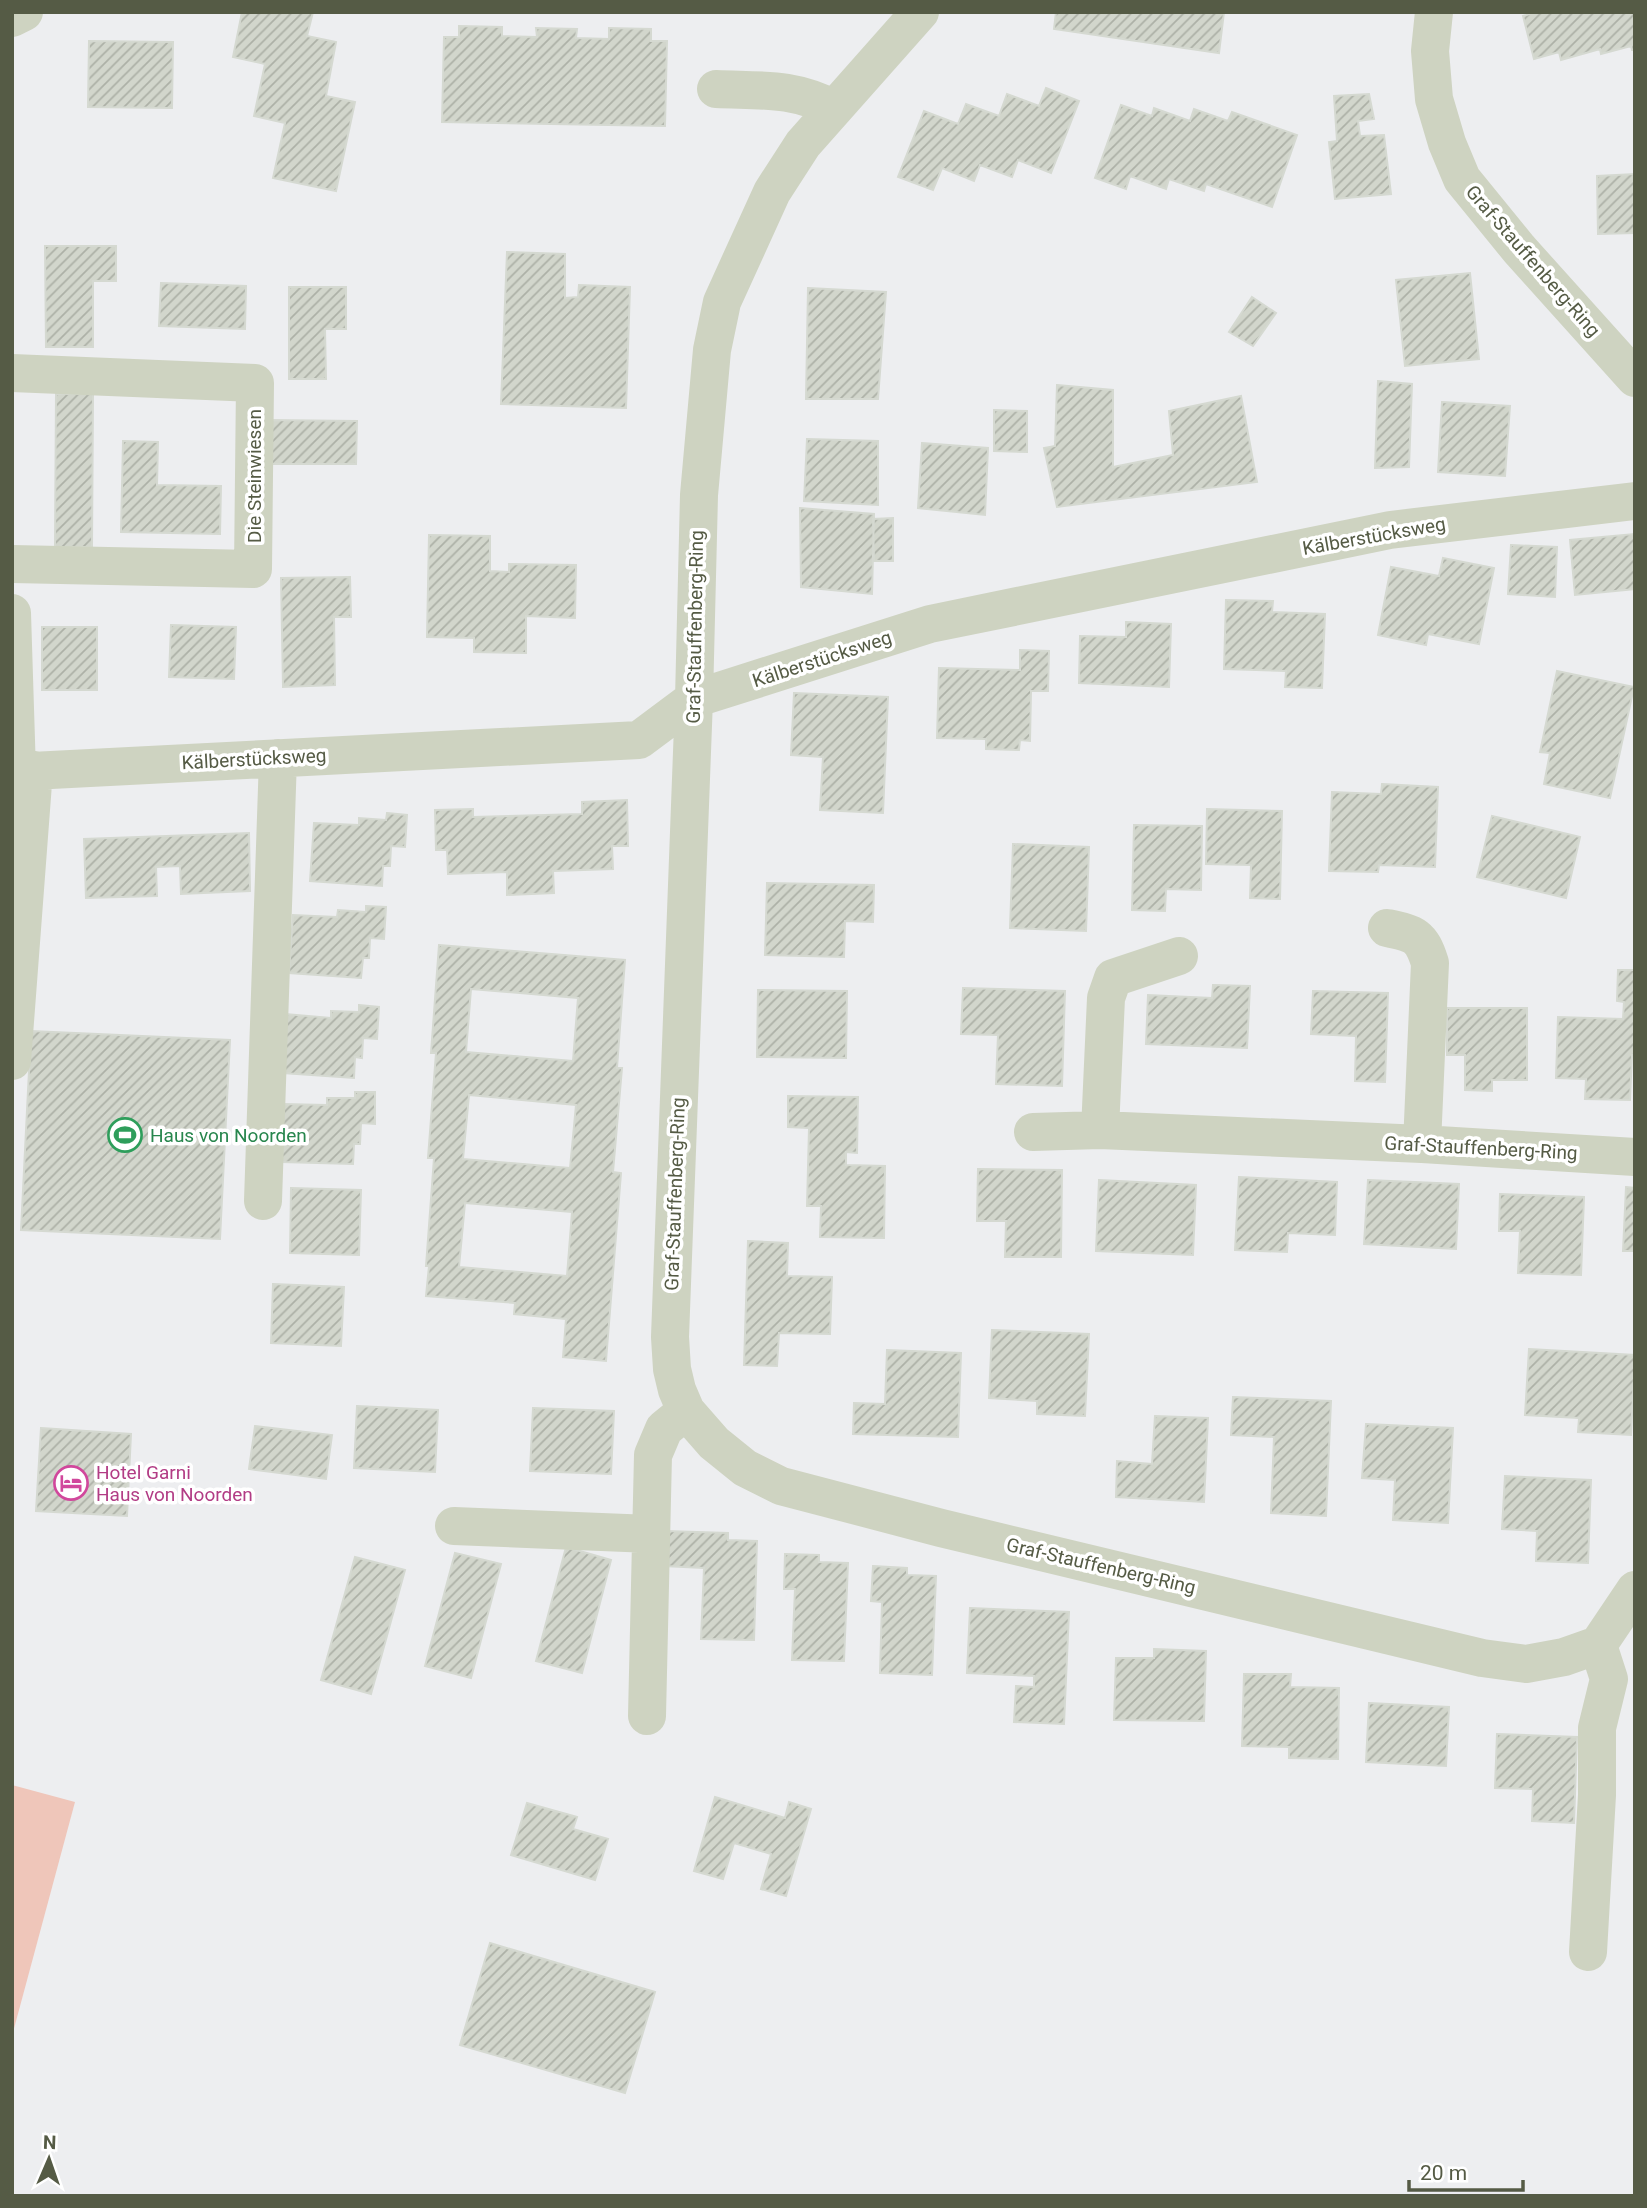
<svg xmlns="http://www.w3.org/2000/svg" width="1647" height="2208" viewBox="0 0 1647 2208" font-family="Roboto,sans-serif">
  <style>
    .pitch { fill: #efc6ba }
    .building { fill: url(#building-hatch); stroke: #d5d9d1; stroke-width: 2; fill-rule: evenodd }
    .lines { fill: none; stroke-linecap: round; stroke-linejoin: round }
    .minor { stroke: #ced3c1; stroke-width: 38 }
    .labels { text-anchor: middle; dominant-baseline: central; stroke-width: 7; stroke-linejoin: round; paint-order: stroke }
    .street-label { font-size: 19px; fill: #555b45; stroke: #fff }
    .leisure-label { font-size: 19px; fill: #27864d; stroke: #fff; text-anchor: start }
    .hotel-label { font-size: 19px; fill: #b23c85; stroke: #fff; text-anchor: start }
  </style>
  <defs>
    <pattern id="building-hatch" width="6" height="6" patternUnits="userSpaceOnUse" patternTransform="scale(1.75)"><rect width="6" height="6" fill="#d2d6cc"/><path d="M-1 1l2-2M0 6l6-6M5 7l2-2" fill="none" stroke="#adb1a7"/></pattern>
  </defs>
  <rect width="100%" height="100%" fill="#edeef0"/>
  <!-- pitch -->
  <path class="pitch" d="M12,1785L75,1802L12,2036Z"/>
  <!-- building -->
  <path class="building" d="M242,12H313L307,36L336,42L326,96L355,102L336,191L273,178L285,123L254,116L265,64L233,57Z
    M1056,12H1224L1219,53L1054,29Z
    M1536,12H1635V50H1632L1631,46L1601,54L1600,49L1561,60L1559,52L1534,59L1523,16Z
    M459,26L502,27V36L537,37L536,28L577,29L576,38L609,39V28L651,29V41H667L665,126L442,122L444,37H459Z
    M89,41L173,42L172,108L88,107Z
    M1046,88L1079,101L1051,173L1018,160L1012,177L980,165L974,181L942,168L933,190L898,177L924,111L958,124L966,104L999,116L1007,94L1039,106Z
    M1369,94L1374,119L1358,121L1360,136L1384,135L1391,194L1335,199L1329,142L1337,141L1334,96Z
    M1121,105L1152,116L1154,108L1190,121L1194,109L1228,121L1232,112L1297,135L1272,207L1206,184L1204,191L1169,179L1166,189L1130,176L1126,189L1095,178Z
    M1635,174V233L1598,234L1597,176Z
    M45,246H116V281H93V347H46Z
    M507,252L565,254V298L578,297L579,285L630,287L626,408L501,404Z
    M1470,273L1479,359L1405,366L1396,280Z
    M161,283L246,286L245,329L159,326Z
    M289,287H346V329H325L326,379H289Z
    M808,288L886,292L878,399H806Z
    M1252,297L1276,313L1253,346L1229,332Z
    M1378,381L1412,384L1409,467L1375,468Z
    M1057,385L1113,390V467L1173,455L1169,411L1241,396L1257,482L1057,507L1044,448L1055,446Z
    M56,394H93L92,547H55Z
    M1442,402L1510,406L1505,476L1438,472Z
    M994,410L1027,411V452L994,451Z
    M268,420L357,421L356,464H268Z
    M807,439L878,441V505L804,501Z
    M123,441L158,442L157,485L221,486L220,534L121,532Z
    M922,443L988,448L985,515L918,508Z
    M800,508L874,514L872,594L801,587Z
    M893,518V561H874L873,519Z
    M1634,534L1635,589L1575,595L1570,540Z
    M429,535L490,536V571L509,572V564L576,565L575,618L526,616V653L474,652V638L427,637Z
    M1511,545L1557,547L1555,597L1508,594Z
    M1443,558L1494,568L1479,644L1428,634L1426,645L1378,635L1391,567L1439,576Z
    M350,577L351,617H334L335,685L283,687L281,578Z
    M1226,600L1273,601L1272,612L1325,614L1322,688L1285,687L1286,671L1224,669Z
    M1126,622L1171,624L1169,687L1079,683L1080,636L1126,637Z
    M171,625L236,627L234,679L169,677Z
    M42,627H97V690H42Z
    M1020,650L1049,651L1048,691H1031L1030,741L1020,740L1019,750L986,749V739L937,738L939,668L1020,670Z
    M1557,671L1634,687L1610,798L1544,784L1550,753L1540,752Z
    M794,693L888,697L883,813L820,810L823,757L791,755Z
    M1382,784L1438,787L1435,867L1379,865L1378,872L1329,871L1332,792L1381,794Z
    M627,800L628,846H612L613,869L553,871L554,893L507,895V872L448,874L447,850H436L435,810L473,809V817L582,814V802Z
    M1207,809L1282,811L1280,899L1250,898L1251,865L1206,864Z
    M387,813L407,815L405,847L391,846L390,866H383L382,886L310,881L314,823L359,825V818L386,820Z
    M1492,816L1580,837L1566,898L1477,877Z
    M1134,825L1202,826L1201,890L1166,889L1165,911L1132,910Z
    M249,833L250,891L181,894L180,866L156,867L157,896L86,898L84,839Z
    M1013,844L1089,847L1086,931L1010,928Z
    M767,883L874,885L873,922L845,921L844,957L765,955Z
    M366,906L386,907L384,939L370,938L369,958H363L361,978L289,973L293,915L337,917L338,910L366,912Z
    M439,945L625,960L617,1068H622L613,1172L621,1173L606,1361L563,1357L566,1319L514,1314L515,1303L426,1296L429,1266H426L434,1158H428L436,1053H431ZM471,989L578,998L573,1061L466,1052ZM469,1095L576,1105L570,1168L463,1159ZM465,1203L572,1212L567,1276L459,1267Z
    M1618,970H1635V1055H1632L1630,1100L1585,1099L1586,1079L1556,1078L1558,1017L1623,1019L1624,1002L1617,1001Z
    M1213,985L1250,986L1247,1048L1146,1044L1148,995L1212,998Z
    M963,988L1065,991L1062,1086L996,1084L998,1035L961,1034Z
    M758,990L847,991L846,1058L757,1057Z
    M1313,991L1388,993L1385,1082L1355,1081L1356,1036L1311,1034Z
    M359,1005L379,1007L377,1039L363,1038L362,1058L355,1057L354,1078L283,1073L286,1014L331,1018V1011L359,1012Z
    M1447,1008H1527V1080H1492V1091L1465,1090V1055H1447Z
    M31,1031L230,1040L220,1239L21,1230Z
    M355,1092H375V1124L361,1123L360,1144H354L353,1164L282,1162L283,1104L327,1105V1098H355Z
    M788,1096L858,1097L857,1153L846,1152V1165L885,1166L884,1238L820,1237L821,1206H807L809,1128L788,1127Z
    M978,1169L1062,1170L1061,1257H1005L1006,1221H977Z
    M1239,1177L1337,1182L1335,1235L1288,1233L1287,1252L1235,1250Z
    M1099,1180L1196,1185L1193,1255L1096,1251Z
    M1368,1180L1459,1184L1456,1249L1364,1244Z
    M1626,1187L1635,1188V1251H1623Z
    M291,1188L361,1190L359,1255L290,1253Z
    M1500,1194L1584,1197L1581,1275L1518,1273L1520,1231H1499Z
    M748,1241L788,1243L787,1276L832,1277L830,1334L779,1333L777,1366L744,1365Z
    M273,1284L344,1287L341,1346L271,1343Z
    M992,1330L1089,1334L1085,1416L1037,1414V1401L989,1398Z
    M1529,1349L1635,1355L1631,1435L1578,1432L1579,1418L1525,1415Z
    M887,1350L961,1353L958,1437L853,1434L854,1403L885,1404Z
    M1233,1397L1331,1401L1326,1516L1271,1513L1274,1437L1231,1435Z
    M357,1406L438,1410L435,1472L354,1468Z
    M533,1408L614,1411L611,1474L530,1471Z
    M1155,1416L1208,1418L1204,1502L1116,1497L1117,1461L1152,1464Z
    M1366,1424L1453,1428L1448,1523L1393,1520L1395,1480L1362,1478Z
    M255,1426L332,1435L326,1479L249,1469Z
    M41,1428L131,1434L127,1516L36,1511Z
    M1505,1476L1591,1480L1588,1563L1536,1561L1537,1531L1502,1529Z
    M665,1531L728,1533V1540L757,1541L754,1640L701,1639L704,1568L664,1566Z
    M566,1547L611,1560L582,1673L536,1661Z
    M455,1553L501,1564L471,1678L425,1666Z
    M785,1554L819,1555V1562L848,1563L844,1661L792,1660L795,1589H784Z
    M355,1557L405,1570L371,1694L321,1680Z
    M873,1566L907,1568V1575L936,1576L932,1675L880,1673L882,1602L871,1601Z
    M970,1608L1069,1612L1064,1724L1014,1722L1016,1686L1034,1687V1676L967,1673Z
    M1154,1649L1206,1651L1204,1721L1114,1720L1116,1658H1154Z
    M1244,1674H1291L1290,1687L1339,1688L1338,1759L1289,1758V1747L1242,1746Z
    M1369,1703L1449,1707L1446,1766L1366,1762Z
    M1497,1734L1577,1737L1574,1823L1532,1821L1533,1789L1495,1788Z
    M715,1797L785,1818L789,1802L811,1809L786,1896L761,1889L771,1854L734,1843L723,1879L694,1871Z
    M527,1803L577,1817L573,1829L608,1839L595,1880L511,1855Z
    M490,1943L655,1992L625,2093L460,2045Z"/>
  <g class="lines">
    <!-- minor -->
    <path class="minor" d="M920,12L803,144L772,192L722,302L712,350L699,495L694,699L670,1337L672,1369L677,1390L686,1411L714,1443L745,1468L781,1486L941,1528L1482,1658L1526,1664L1564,1657L1598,1645L1635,1590
      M1434,12L1430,51L1434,99L1447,143L1462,179L1519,249L1635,378
      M12,18L24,12
      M716,89C760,91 793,87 834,109
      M12,373L255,383L253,569L12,564
      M12,613L17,772
      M12,772L639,740L694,699L930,624L1390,530L1635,501
      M1387,928C1415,934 1421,935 1430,963L1422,1144
      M12,1061L34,770
      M1100,1130L1106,998L1113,978L1179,956
      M1033,1132L1100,1130L1422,1144L1635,1157
      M263,1201L278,758
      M454,1526L651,1534
      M647,1716L653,1455L664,1429L686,1411
      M1588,1952L1597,1795V1728L1609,1679L1598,1645"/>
  </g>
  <!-- icons -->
  <defs>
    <g id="stadium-ring" transform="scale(1.75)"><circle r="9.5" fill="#fff" stroke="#2e9e5b" stroke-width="1.5"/><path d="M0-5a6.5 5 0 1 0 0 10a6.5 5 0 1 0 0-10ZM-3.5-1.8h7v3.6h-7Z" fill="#2e9e5b"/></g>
    <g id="hotel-ring" transform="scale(1.75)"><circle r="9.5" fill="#fff" stroke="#d1479c" stroke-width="1.5"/><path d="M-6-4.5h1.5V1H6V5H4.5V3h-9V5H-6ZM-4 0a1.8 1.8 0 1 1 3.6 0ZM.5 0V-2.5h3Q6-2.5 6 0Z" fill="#d1479c"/></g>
  </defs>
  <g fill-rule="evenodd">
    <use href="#stadium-ring" x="125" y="1135"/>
    <use href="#hotel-ring" x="71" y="1483"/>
  </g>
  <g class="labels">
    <!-- street labels -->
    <g class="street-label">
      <text transform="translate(1533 261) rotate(49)">Graf-Stauffenberg-Ring</text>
      <text transform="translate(254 476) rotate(-90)">Die Steinwiesen</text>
      <text transform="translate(1374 536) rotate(-10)">Kälberstücksweg</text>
      <text transform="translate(695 627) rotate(-89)">Graf-Stauffenberg-Ring</text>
      <text transform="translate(822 659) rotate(-18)">Kälberstücksweg</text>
      <text transform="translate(254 759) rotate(-3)">Kälberstücksweg</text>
      <text transform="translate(1481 1148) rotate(3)">Graf-Stauffenberg-Ring</text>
      <text transform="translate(675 1194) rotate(-88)">Graf-Stauffenberg-Ring</text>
      <text transform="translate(1101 1566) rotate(13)">Graf-Stauffenberg-Ring</text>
    </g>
    <!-- leisure labels -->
    <g class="leisure-label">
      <text x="150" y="1135">Haus von Noorden</text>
    </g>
    <!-- hotel labels -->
    <g class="hotel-label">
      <text x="96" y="1472">Hotel Garni<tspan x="96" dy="22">Haus von Noorden</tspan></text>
    </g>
  </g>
  <!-- border -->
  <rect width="1647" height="2208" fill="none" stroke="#555b45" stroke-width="28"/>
  <!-- north arrow -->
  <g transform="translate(49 2159) rotate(2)" stroke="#ffffff" stroke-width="5" paint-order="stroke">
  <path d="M0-5L12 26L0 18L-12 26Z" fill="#555b45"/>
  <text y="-10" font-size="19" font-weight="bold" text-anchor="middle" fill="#555b45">N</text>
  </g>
  <!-- scale -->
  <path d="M1409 2180v10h114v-10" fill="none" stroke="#555b45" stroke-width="3.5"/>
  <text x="1420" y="2180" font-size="21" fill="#555b45" stroke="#ffffff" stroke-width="5" paint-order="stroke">20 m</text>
</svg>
